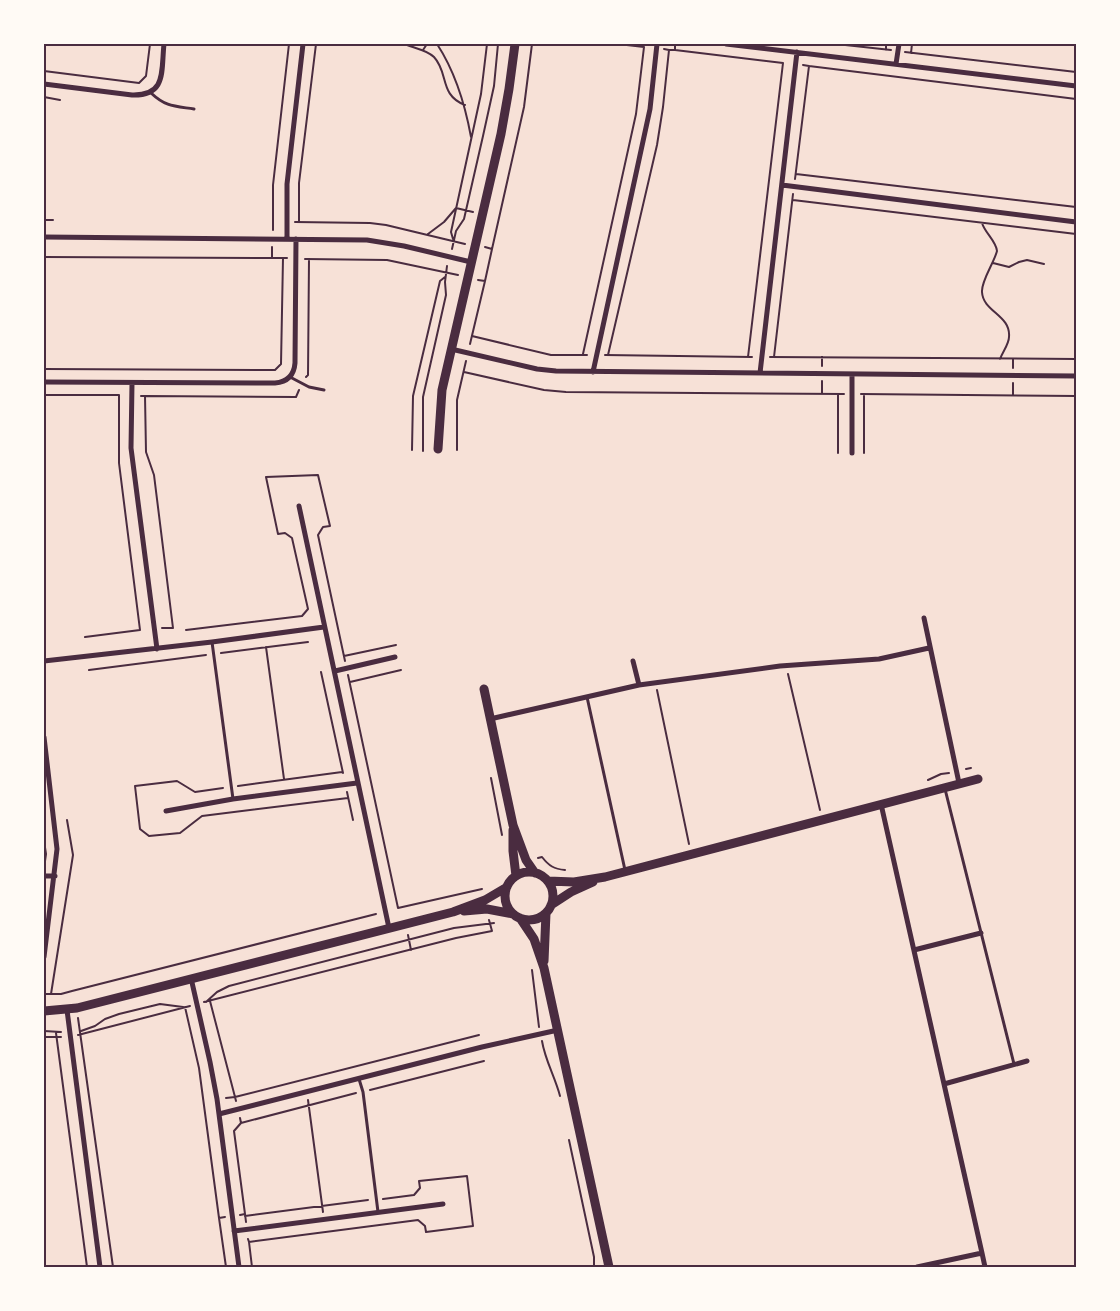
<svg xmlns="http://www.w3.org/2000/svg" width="1120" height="1311" viewBox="0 0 1120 1311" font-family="Lato,sans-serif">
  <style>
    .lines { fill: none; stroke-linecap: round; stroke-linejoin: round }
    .path { stroke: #4a2c40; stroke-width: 2 }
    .service { stroke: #4a2c40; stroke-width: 3 }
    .minor { stroke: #4a2c40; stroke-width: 5 }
    .tertiary { stroke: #4a2c40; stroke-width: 9 }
    .neatline { fill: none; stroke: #4a2c40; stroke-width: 2 }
  </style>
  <rect width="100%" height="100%" fill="#f7e1d7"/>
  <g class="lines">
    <!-- path -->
    <path class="path" d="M405,44C415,49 426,49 434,57C449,73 439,95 465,105
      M437,44C456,73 465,104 471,137
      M836,44L891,50
      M423,50L427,44
      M669,50H675V44
      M675,50L783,63L748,357
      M886,50V44
      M905,52L1076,72
      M911,53L912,44
      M809,66L1076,99
      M44,71L139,83L146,76L150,44
      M44,97L60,100
      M796,174L1076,207
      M795,179L809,66L803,65
      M793,200L1076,234
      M44,220H53
      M295,222L370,223L386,225L465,244
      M299,222V183L316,44
      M982,223C985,233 996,241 997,251C994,263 981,281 982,292C983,312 1011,315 1009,337C1009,344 1003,351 1000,359
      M273,230V185L289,44
      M428,234L444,222L456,208L473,212
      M453,239L451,232L481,94L487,44
      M452,249L456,231L464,219L483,136L494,86L498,44
      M492,249L524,107L532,44
      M44,257L272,258V247
      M272,258H287
      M305,259L387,260L458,275
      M993,263L1009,267L1019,262L1027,260L1044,264
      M478,280L485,281L492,249L485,247
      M472,336L551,355H587
      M470,344L485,281
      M583,354L636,114L644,47L618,44
      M605,355L752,357
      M608,355L657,145L663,107L669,50L664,49
      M770,357L1076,359
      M774,357L793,194
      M822,366V357
      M1013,368V359
      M44,369L275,370L281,364L283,258
      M464,372L544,390L566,392L844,394
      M306,377L308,375L309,259
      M822,381V394
      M861,394L1076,396
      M44,395H119V463L140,630L85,637
      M1013,395V383
      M141,396H145L146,452L154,475L173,628H162
      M145,396L296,397L299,390
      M412,450L413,396L440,281L445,277
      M457,450V400L466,361
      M423,451V397L446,295L445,282L447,266
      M838,453V394
      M864,453V394
      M186,630L302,616L308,609L292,538L285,533L278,534L266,477L318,475L330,526L323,527L318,535L345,661
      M266,647L284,779
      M268,647L308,642
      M221,653L268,647
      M344,656L396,645
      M89,670L206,655
      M321,672L343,773
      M788,674L820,810
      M348,675L398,908L482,889
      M350,682L401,670
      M657,690L689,844
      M966,769L971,768
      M491,778L502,835
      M928,780L941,774L949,773
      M238,786L342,772
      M223,788L195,792L177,781L135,786L140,829L149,836L180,833L202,816L348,798
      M347,792L353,820
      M44,841L46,854L44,868
      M538,858L542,857C549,866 554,869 565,870
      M408,935L411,950
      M532,970L539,1027
      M44,994H61L72,991L376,914
      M51,994L73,855L67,820
      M210,1001L235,1097L479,1035
      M204,1002L456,938L492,931L489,920
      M206,1002L217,992L229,986L454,928L494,923
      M185,1007L199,1068L219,1218L225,1217
      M78,1018L113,1267
      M44,1031L61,1032
      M81,1031L95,1026L105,1019L119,1014L160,1004L183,1007
      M56,1033L87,1267
      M78,1035L190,1006
      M44,1037H61
      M542,1041C545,1060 555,1077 560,1096
      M370,1090L484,1061
      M226,1098L235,1097L236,1101
      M308,1100L323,1212
      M241,1123L356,1093
      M569,1140L594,1257V1267
      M245,1214L246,1222
      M240,1215L245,1214L234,1131L241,1123L240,1118
      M245,1216L368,1200
      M219,1218L226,1267
      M248,1239L249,1242L418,1220L425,1226L426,1232L473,1226L467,1176L419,1181L420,1188L414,1195L383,1199
      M249,1242L252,1267"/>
    <!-- service -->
    <path class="service" d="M151,93C166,107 174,106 194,109
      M290,377L309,387L324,390
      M212,642L233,799
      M587,697L625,870
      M945,789L1014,1064
      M359,1079L363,1092L378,1212"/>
    <!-- minor -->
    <path class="minor" d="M726,44L1076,86
      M896,64L899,44
      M44,84L132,95C167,96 161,71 164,44
      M782,185L1076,222
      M44,237L367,240L404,246L471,262
      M287,239V184L303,44
      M451,349L537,369L556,371L1076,376
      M593,372L650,109L657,44
      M760,373L797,52
      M44,382L275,383C287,382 294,376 295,363L296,239
      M132,383L131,448L157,649
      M852,453V374
      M299,506L389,928
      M924,618L959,783
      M44,661L212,642L324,627
      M633,661L639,685
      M335,671L395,657
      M490,719L639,685L780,666L879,659L929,648
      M44,737L57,849L44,957
      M881,804L982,1253L917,1267
      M166,811L233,799L357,783
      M44,876H55
      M914,950L981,933
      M191,978L210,1062L217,1099L239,1267
      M67,1010L100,1267
      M944,1084L1027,1061
      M219,1114L482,1047L558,1030
      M234,1231L443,1204
      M982,1253L985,1267"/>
    <!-- tertiary -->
    <path class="tertiary" d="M438,449L442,390L501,134L509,89L515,44
      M484,689L513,825L526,860L535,873
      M513,830V851L516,876
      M505 896a24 24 0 1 1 48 0a24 24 0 1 1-48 0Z
      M548,881L574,882L605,877L978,779
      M551,905L571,892L593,882
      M464,911L487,909L513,914
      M520,918L534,939L544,968L609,1267
      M544,961L546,913
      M44,1011L77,1008L453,912L485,900L507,887"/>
  </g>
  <!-- border -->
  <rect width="1120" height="1311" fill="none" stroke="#fffaf5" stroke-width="90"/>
  <rect x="45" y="45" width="1030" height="1221" class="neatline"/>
</svg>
